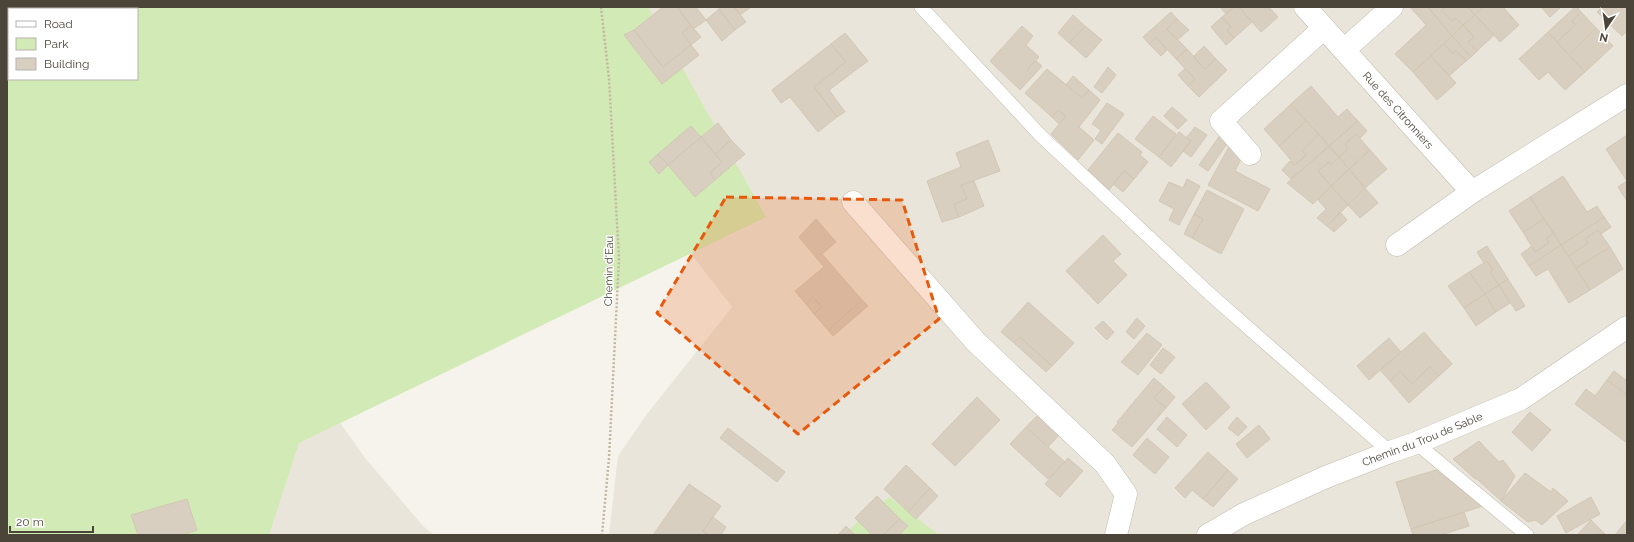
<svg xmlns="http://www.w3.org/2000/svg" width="1634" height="542" viewBox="0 0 1634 542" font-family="Raleway,sans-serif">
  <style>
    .residential { fill: #eae5da }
    .green { fill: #d2eab5; fill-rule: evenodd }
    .building { fill: #d8cfc1; stroke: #d3c7b4 }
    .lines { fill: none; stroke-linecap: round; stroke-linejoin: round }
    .lane-casing { stroke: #c2bbae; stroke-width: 14 }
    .street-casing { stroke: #c2bbae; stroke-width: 23 }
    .path { stroke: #c4b79f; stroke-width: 2.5; stroke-dasharray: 2 2; stroke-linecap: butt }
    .lane { stroke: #fff; stroke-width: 13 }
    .street { stroke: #fff; stroke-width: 22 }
    .marked { fill: #e8590c; fill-opacity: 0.2; stroke: #e8590c; stroke-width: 3; stroke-dasharray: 8 5; stroke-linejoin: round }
    .labels { text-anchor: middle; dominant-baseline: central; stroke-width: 3; stroke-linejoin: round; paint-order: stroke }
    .street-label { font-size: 11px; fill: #4b4439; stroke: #fff }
  </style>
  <rect width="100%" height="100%" fill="#f6f3ec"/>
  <!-- residential -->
  <path class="residential" d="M513,7H1627V535H609L618,456L647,414L732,307L600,136Z
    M303,371L366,459L424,527L434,535H7Z"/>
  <!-- green -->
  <path class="green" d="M7,7H648L766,217L299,443L269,535H7ZM9,9H137V79H9Z
    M889,497L939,535H842Z"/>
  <!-- building -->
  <path class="building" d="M663,7H677L691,25L682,33L691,45L663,67L634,30Z
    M677,7H696L706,20L693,29Z
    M722,7H734L746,22L735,30L719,9Z
    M734,7H751L740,15Z
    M1220,7H1234L1226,14Z
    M1234,7H1239L1252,22L1234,38L1227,30L1231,27L1222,17Z
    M1239,7H1269L1278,17L1261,32Z
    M1410,7H1428L1452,36L1413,72L1395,54L1426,25Z
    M1428,7H1446L1442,11L1452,21L1456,18L1463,25L1452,36Z
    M1446,7H1468L1475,15L1463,25L1456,18L1452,21L1442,11Z
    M1468,7H1483L1475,15Z
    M1483,7H1503L1519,25L1500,42L1475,15Z
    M1541,7H1561L1550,17Z
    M1575,7H1577L1581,12L1572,21L1575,25L1557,42L1548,32Z
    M1602,7H1627V31L1622,36L1597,12Z
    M719,9L735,30L722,41L706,20Z
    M1171,12L1177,19L1167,29L1187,49L1176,59L1156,37L1149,44L1143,37Z
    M1581,12L1596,28L1569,55L1557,42L1575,25L1572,21Z
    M1073,15L1085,26L1069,43L1058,33Z
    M1475,15L1494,35L1477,51L1468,42L1474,37L1463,25Z
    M1222,17L1231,27L1227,30L1234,38L1226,45L1211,27Z
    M1177,19L1189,30L1177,40L1167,29Z
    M691,25L701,37L691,45L682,33Z
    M1463,25L1474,37L1468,42L1477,51L1471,57L1452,36Z
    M1022,26L1033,36L1026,45L1039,57L1027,70L1033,76L1020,90L990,61Z
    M1085,26L1102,40L1086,58L1069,43Z
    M1596,28L1613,46L1585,72L1569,55Z
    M634,30L663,67L691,45L699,55L662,84L624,35Z
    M1548,32L1585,72L1565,90L1548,72L1539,80L1519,59Z
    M845,33L868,61L829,90L845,112L837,117L814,87L846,62L831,44Z
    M1452,36L1471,57L1466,61L1456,50L1453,54L1444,44Z
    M1156,37L1167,50L1161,56L1149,44Z
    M831,44L846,62L814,87L837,117L818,132L790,97L781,103L772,90Z
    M1444,44L1453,54L1456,50L1466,61L1449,76L1431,56Z
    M1204,46L1216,59L1205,69L1193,57Z
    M1187,49L1205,69L1216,59L1227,70L1199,97L1188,86L1195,79L1176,59Z
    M1431,56L1456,83L1437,100L1413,72Z
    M1036,61L1042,66L1033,76L1027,70Z
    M1108,67L1116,75L1102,93L1094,87Z
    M1047,69L1082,98L1089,90L1100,100L1079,127L1094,140L1078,160L1051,134L1066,116L1058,110L1052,117L1025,93Z
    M1185,69L1195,79L1188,86L1178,75Z
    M1073,76L1089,90L1082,98L1066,85Z
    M1311,86L1338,117L1347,109L1358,121L1329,146L1291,104Z
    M1107,103L1124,114L1102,144L1095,139L1101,130L1092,124Z
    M1291,104L1306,121L1279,146L1264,129Z
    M1172,107L1187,120L1178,129L1164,116Z
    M1058,110L1066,116L1059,124L1052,117Z
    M1153,116L1176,134L1159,157L1135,139Z
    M1306,121L1319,134L1302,151L1306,155L1295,165L1279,146Z
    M1358,121L1367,131L1360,138L1356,134L1345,144L1348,149L1339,157L1329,146Z
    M718,123L731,140L715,154L701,137Z
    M691,126L701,137L668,165L658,154Z
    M1195,127L1207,135L1191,157L1183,151L1191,141L1186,138Z
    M1179,132L1191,141L1171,167L1159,157Z
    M1118,133L1142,152L1140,155L1148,162L1134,179L1124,171L1109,190L1088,170Z
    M1221,134L1229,141L1208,171L1199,165Z
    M1319,134L1329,146L1291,179L1282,170L1290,161L1295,165L1306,155L1302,151Z
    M1356,134L1370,150L1349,169L1339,157L1348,149L1345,144Z
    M1627,135V201L1618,187L1627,181L1606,149Z
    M701,137L722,162L710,173L715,180L695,197L668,165Z
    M731,140L745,154L715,180L710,173L722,162L715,154Z
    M988,140L1000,171L961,185L967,199L954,204L959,217L942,222L927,181L961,167L956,153Z
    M1231,143L1243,155L1235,171L1270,189L1258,211L1208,185Z
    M1329,146L1339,157L1331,165L1329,162L1318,171L1331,186L1313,204L1287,183Z
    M1370,150L1387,169L1365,188L1349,169Z
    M658,154L668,165L659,174L649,162Z
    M1339,157L1349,169L1331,186L1318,171L1329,162L1331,165Z
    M1349,169L1365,188L1348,205L1331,186Z
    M1124,171L1134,179L1123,192L1113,184Z
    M1563,176L1587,212L1597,206L1604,217L1561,245L1530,197Z
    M1187,179L1200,186L1179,225L1169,220L1174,209L1159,201L1169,182L1183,188Z
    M974,181L984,206L959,217L954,204L967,199L961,185Z
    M1331,186L1348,205L1327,226L1317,218L1326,209L1318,200Z
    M1365,188L1378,203L1360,218L1348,205Z
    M1207,190L1244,209L1221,254L1192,238L1203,219L1194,214Z
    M1530,197L1544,219L1523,232L1509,211Z
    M1340,212L1347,220L1334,232L1327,226Z
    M1194,214L1203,219L1192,238L1184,234Z
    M1604,217L1611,227L1601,234L1598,230L1585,239L1588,243L1569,256L1561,245Z
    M816,219L836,242L822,254L862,300L828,330L814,314L822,307L813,297L806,304L795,291L824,267L799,237Z
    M1544,219L1554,233L1546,239L1549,243L1535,252L1523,232Z
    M1598,230L1610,247L1576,268L1569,256L1588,243L1585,239Z
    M1554,233L1561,245L1529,266L1521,254L1532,246L1535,252L1549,243L1546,239Z
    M1103,235L1121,254L1113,261L1127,275L1098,304L1066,271Z
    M1561,245L1590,290L1569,303L1548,269L1536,276L1529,266Z
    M1487,246L1508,279L1499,285L1490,272L1493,270L1487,261L1484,263L1477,252Z
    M1610,247L1623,269L1590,290L1576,268Z
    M1487,261L1493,270L1490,272L1499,285L1485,294L1469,272Z
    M1469,272L1485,294L1464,308L1448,286Z
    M1508,279L1525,306L1516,311L1499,285Z
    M1499,285L1510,303L1496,312L1485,294Z
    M1485,294L1496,312L1476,326L1464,308Z
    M813,297L822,307L814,314L806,304Z
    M862,300L868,306L833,336L828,330Z
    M1028,302L1074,343L1052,366L1020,337L1014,343L1001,332Z
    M1137,318L1145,326L1134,339L1126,332Z
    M1103,321L1114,332L1107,340L1095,328Z
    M1424,332L1452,364L1439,376L1430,367L1412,384L1400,371L1390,381L1380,370Z
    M1147,333L1162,345L1138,375L1121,362Z
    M1020,337L1052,366L1046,372L1014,343Z
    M1389,338L1401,352L1369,380L1357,366Z
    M1163,348L1175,357L1161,374L1150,365Z
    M1430,367L1439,376L1409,403L1390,381L1400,371L1412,384Z
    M1614,371L1627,381V395L1607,380Z
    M1154,378L1164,387L1154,398L1166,408L1132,447L1112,430L1118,423L1117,422Z
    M1607,380L1627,395V443L1575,404L1586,389L1595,396Z
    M1206,382L1230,407L1206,430L1182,404Z
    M1164,387L1175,397L1166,408L1154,398Z
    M977,397L1000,420L955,466L932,444Z
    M1530,412L1551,430L1532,451L1512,432Z
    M1038,415L1060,434L1048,447L1026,427Z
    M1167,417L1187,435L1177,447L1157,429Z
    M1237,417L1247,427L1238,436L1228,428Z
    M1259,425L1270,439L1247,458L1236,444Z
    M1026,427L1065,462L1048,479L1010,444Z
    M728,428L785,472L777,482L720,438Z
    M1147,438L1169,457L1155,474L1133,455Z
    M1479,441L1499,462L1503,460L1515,476L1501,501L1477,479H1475L1453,459Z
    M1208,452L1228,470L1203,499L1192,490L1185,498L1175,488Z
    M1068,458L1083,471L1060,497L1045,484Z
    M906,465L930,488L908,512L884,489Z
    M1228,470L1238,479L1213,507L1203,499Z
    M1436,470L1483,506L1411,529L1396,482Z
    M1525,473L1551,492L1553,488L1568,501L1542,525L1535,520L1528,522L1501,501Z
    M689,484L721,506L703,531L708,535H653Z
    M930,488L938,496L916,519L908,512Z
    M877,496L900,519L883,535H872L855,518Z
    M1591,497L1600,514L1566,533L1557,516Z
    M187,499L197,530L182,535H138L131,515Z
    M1464,512L1469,526L1441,535H1413L1411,529Z
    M713,517L726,527L721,535H708L703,531Z
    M900,519L908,526L899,535H883Z
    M1591,520L1605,534L1577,535Z
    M1627,520V534L1615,535Z
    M846,526L855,535H838Z"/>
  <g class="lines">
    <!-- lane casing -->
    <g class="lane-casing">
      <path id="lane" d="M921,7L1041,136L1212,296L1390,452
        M1416,443L1527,535"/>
    </g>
    <!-- street casing -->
    <g class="street-casing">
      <g id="street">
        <path id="s1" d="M1305,7L1472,192L1627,95"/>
        <path d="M1344,50L1392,7"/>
        <path d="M1250,154L1221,121L1324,28"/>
        <path d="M853,202L976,342L1105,464L1126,494L1116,535"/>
        <path d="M1397,245L1472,192"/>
        <path id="s2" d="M1208,535L1244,514L1326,477L1390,452L1416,443L1521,399L1627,327"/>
      </g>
    </g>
    <!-- path -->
    <path class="path" d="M601,7L609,79L619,259L609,458L602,535"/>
    <!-- lane -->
    <use href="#lane" class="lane"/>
    <!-- street -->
    <use href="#street" class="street"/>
  </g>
  <!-- marked area -->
  <path class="marked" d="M726,197L902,200L939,319L798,434L657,313Z"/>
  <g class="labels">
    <!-- street labels -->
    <g class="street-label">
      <text stroke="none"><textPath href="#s1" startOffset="139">Rue des Citronniers</textPath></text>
      <text transform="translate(609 271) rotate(-89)">Chemin d'Eau</text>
      <text stroke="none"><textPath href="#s2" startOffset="235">Chemin du Trou de Sable</textPath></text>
    </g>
  </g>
  <!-- border -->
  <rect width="1634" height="542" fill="none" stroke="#4b4439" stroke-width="16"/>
  <!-- legend -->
  <rect x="8" y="8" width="130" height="72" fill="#ffffff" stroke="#b7b4b0"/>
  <rect x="16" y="21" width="20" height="6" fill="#ffffff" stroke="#b7b4b0"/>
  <text x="44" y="28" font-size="12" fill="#4b4439">Road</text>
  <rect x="16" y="38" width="20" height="12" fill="#d2eab5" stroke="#b7b4b0"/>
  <text x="44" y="48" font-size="12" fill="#4b4439">Park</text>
  <rect x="16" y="58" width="20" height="12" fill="#d8cfc1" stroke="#b7b4b0"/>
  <text x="44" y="68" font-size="12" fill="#4b4439">Building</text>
  <!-- north arrow -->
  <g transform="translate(1606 28) rotate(193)" stroke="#ffffff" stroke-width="3" paint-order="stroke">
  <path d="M0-3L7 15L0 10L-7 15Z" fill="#4b4439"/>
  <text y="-6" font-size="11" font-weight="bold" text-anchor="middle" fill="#4b4439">N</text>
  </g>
  <!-- scale -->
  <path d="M10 526v6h83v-6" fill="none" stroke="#4b4439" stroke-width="2"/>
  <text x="16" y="526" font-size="12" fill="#4b4439" stroke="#ffffff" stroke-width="3" paint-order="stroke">20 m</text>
</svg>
